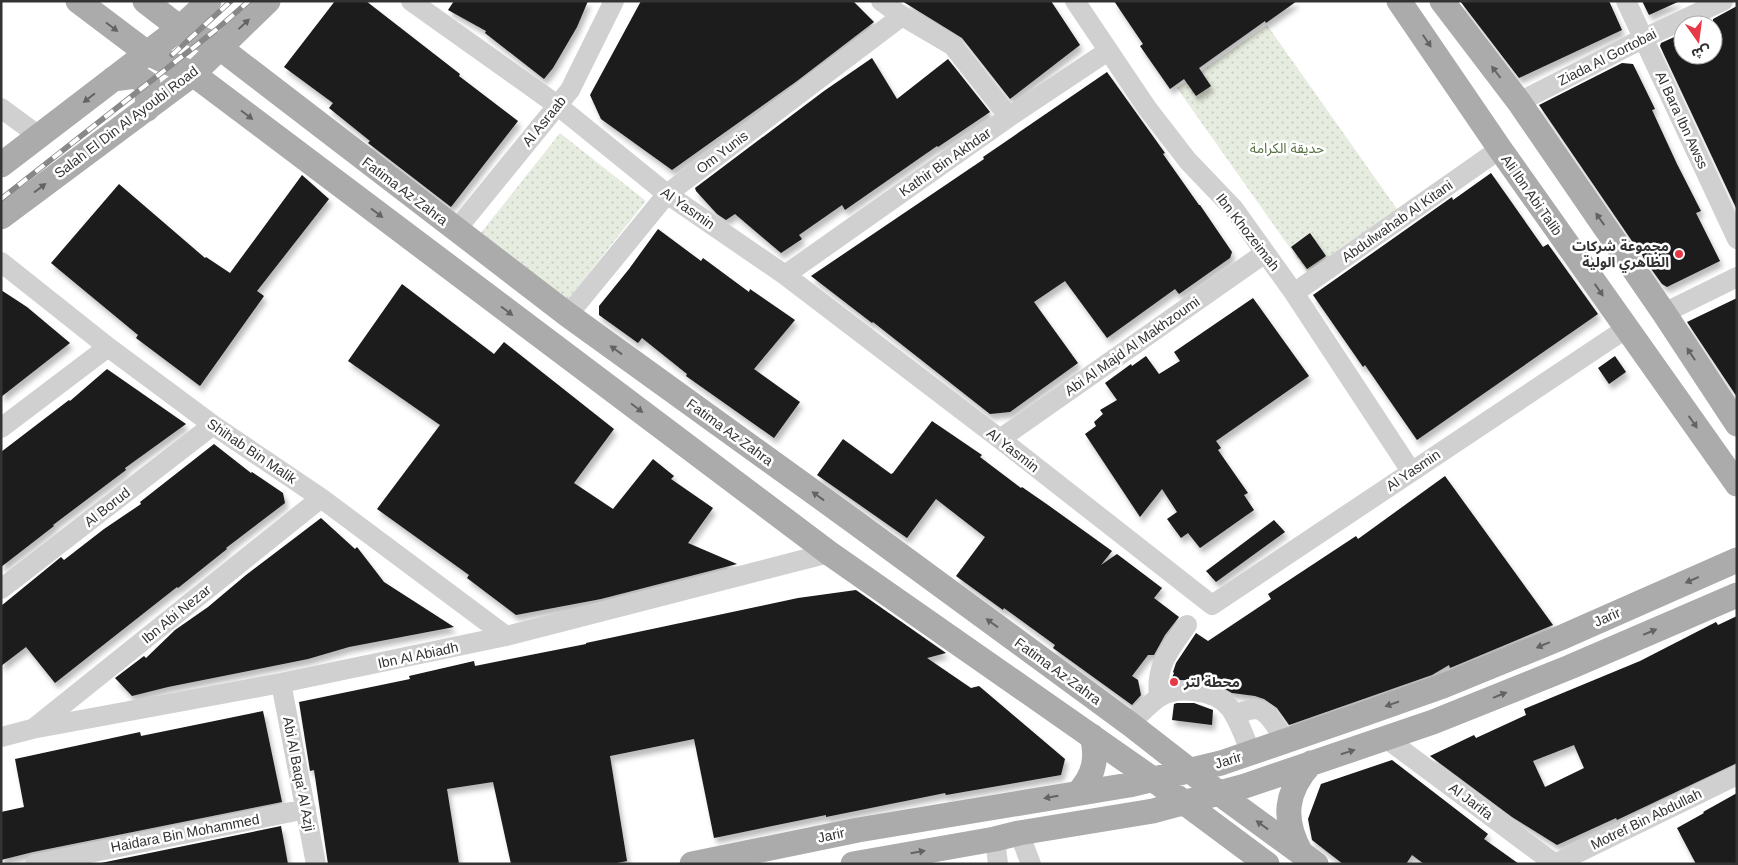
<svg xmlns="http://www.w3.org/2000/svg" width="1738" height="865" viewBox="0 0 1738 865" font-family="Helvetica,'Noto Sans Arabic',sans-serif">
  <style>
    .garden { fill: url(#garden-dots) }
    .building { fill: #1a1a1a; fill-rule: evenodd; filter: url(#shadow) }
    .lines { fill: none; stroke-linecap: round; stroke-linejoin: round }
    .minor { stroke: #d0d0d0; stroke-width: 20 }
    .major { stroke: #ababab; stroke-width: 25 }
    .rail-casing { stroke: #888; stroke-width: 5.5 }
    .rail { stroke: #fff; stroke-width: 4; stroke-dasharray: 11; stroke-linecap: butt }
    .oneway { fill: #636363 }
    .poi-dot { fill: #e63946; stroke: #fff; stroke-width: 2 }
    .labels { text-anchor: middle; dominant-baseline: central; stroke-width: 5; stroke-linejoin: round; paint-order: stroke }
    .street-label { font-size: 14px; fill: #333; stroke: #fff }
    .park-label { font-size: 14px; fill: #56703f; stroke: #fff }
    .poi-label { font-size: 14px; font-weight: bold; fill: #333; stroke: #fff; text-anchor: end }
  </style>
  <defs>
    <pattern id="garden-dots" width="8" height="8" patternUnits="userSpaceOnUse" patternTransform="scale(1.25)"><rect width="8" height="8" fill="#e6ecdf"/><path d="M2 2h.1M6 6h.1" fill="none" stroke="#c6cbc0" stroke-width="1.8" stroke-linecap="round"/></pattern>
    <filter id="shadow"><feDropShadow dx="3" dy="5.5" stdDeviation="2.5" flood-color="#0004"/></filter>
  </defs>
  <rect width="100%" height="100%" fill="#fff"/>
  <!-- garden -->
  <path class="garden" d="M1267,25L1397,209L1307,272L1177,88Z
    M560,133L646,201L566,302L480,234Z"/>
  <!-- building -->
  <path class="building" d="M335,1H366L460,74L459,76L518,121L451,207L368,143L370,141L329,108L333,103L284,67Z
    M454,1H588L577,27L553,68L544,79L485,33L486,31L448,10Z
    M641,1H853L874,22L797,81L672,170L601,119L590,95Z
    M902,1H1051L1080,45L1010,99L962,38Z
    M1114,1H1297L1266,23L1265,21L1199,68L1211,86L1196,96L1184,79L1170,89L1140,46L1143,44Z
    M1460,1H1609L1622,30L1519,78Z
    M1642,1H1680L1649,15Z
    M1737,6V210L1660,46L1661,43L1683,33V55H1713V19Z
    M872,58L897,99L948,59L990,112L938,147L937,146L845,210L842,205L799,235L802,239L781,253L735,214L726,220L717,214L696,191L695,188L824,91Z
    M1622,63L1633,64L1655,109L1652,110L1677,164L1701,211L1696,213L1720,261L1667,287L1662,284L1644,259L1636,242L1634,244L1539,105Z
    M1107,72L1165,153L1163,154L1199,205H1200L1232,252L1230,258L1179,294L1175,289L1107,338L1065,281L1034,302L1078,363L1010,412L990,414L873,322L872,323L811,276L984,159L983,157Z
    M1491,173L1543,247L1548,244L1598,314L1417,440L1365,365L1363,367L1313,295L1452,197L1453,200Z
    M302,175L329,199L257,291L264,296L200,386L136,338L138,335L51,263L119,184L205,258L206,257L230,273Z
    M658,229L701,261L703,258L749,292L750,289L795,320L754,369L800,402L774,438L686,376L687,374L642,338L638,343L599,315V306L629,269Z
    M1310,233L1326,256L1307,269L1291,247Z
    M402,284L494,354L504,342L614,429L574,483L613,509L653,459L674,476L671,479L713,508L688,543L737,564L601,599L516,615L467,578L469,575L377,509L440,425L348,361Z
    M1,290L27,307L70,343L1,397Z
    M1253,298L1309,376L1216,441L1221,448L1218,450L1248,493L1244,495L1254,510L1200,548L1188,533L1181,538L1167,519L1177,512L1162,489L1140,517L1085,434L1096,426L1094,422L1103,414L1100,410L1117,400L1105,383L1131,364L1132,366L1146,356L1159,374L1180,361L1174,352Z
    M1737,298V397L1687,322Z
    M1615,356L1626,372L1609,384L1598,368Z
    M107,369L186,424L125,468L126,470L53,525L54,526L1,567V452L69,400L70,401Z
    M932,421L982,455L980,457L1021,488L1022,487L1048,505L1112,551L1101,565L1117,554L1162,588L1154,598L1179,617L1165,635L1154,655H1148L1132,676L1138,680L1141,695L1132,705L1053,648L1055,645L1004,608L1003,610L956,576L985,537L936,499L907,538L817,475L843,439L891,474L893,473Z
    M214,444L251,473L252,472L283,493L285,503L226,548L227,549L178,588L177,587L55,683L26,647L1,666V606L61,557L64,560L104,529L141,504L140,502Z
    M1445,476L1553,625L1450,668L1449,665L1432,675L1289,725L1277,708L1264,699L1255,696L1232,693L1220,686L1198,680H1171L1174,673L1173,672L1176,663L1196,633L1208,641L1271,599L1268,594L1356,536L1358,539Z
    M321,518L355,549L357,547L384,582L454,627L349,647L308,659L168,687L132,696L115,678L144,656L146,658L175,630L208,607L246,575Z
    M1274,520L1285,532L1216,582L1206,571Z
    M856,590L946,653L927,658L971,688L979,686L1065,759L1061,775L946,795L945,793L826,817V815L714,838L694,739L610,756L627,861L612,864H511L493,782L447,789L459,864H328L314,770L310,771L299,702L410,679L409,676L474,661L475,666L586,644V643L798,598Z
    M1737,616V763L1617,820L1616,818L1557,845L1512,817L1430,756L1474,735L1476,738L1526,715L1524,709L1640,661L1716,622L1718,625ZM1574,745L1584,768L1545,787L1533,761Z
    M1177,703H1194L1213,710L1212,725L1172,720L1174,704Z
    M263,711L282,802L33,852L1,860V812L24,807L15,759L140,732L141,736Z
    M1392,760L1488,834L1484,839L1519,864H1424L1412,855L1406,864H1343L1312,840L1308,819L1321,784Z
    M1737,793V864H1696L1677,828L1704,813L1703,812Z
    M281,826L288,864H96Z"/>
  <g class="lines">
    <!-- minor -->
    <path class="minor" d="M411,1L557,105L667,194L785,275L1000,439L1212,605L1627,328
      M881,1L902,16L953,46L1009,117
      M1075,1L1147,108L1188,161L1234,209L1294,293L1411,471
      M1626,1L1737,239
      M1519,102L1644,38L1723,1
      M1,108L39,136
      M456,230L570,90L614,1
      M1,262L108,347L213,425L321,498L506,636
      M785,275L1009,117L1108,51
      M1294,293L1500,149
      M1664,313L1737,277
      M568,315L667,194L902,16
      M1,428L108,347
      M1000,439L1265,253
      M1,589L213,425
      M281,683L316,864
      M1159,697C1155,666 1170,649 1187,625
      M1234,715C1240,713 1247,710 1254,709C1268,708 1278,731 1285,740
      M1130,724C1139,715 1148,705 1158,698C1177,685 1216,690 1230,708C1239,720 1245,739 1251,753
      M34,728L321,498
      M1,737L32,729L281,683L506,636L829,553
      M1387,739L1555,864
      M1019,833L1031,864
      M995,839L998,864
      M35,864L306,809
      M1555,864L1737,775"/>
    <!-- major -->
    <path class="major" d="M78,1L147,53L193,74L829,553L1154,780L1267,864
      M145,1L180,28L219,47L568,315L852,520L1130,724L1220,794L1316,864
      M1399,1L1500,149L1737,484
      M1442,1L1519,102L1664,313L1737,424
      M113,79L136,76L148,84L147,109
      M1,165L180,28L209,1
      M1,217L193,74L268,1
      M1078,793C1094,776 1098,758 1092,736
      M1301,853C1282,819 1285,792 1311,763
      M692,864L858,830L1129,785L1221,763L1364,714L1443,686L1558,639L1737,560
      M853,864L995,839L1019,833L1153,811L1245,786L1433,722L1570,667L1737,595"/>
    <!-- rail casing -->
    <g class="rail-casing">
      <path id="rail" d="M172,55L231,1
        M1,199L217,29L249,1"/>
    </g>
    <!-- rail -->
    <use href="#rail" class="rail"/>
  </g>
  <!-- one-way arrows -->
  <defs><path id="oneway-solid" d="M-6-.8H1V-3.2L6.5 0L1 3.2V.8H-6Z" transform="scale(1.25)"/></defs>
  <g class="oneway">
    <use href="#oneway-solid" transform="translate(244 24) rotate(-43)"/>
    <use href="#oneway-solid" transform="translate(112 27) rotate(37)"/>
    <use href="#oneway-solid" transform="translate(1427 41) rotate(56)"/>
    <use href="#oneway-solid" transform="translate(1496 72) rotate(-127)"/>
    <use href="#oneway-solid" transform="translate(89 98) rotate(142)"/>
    <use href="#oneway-solid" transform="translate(247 115) rotate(37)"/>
    <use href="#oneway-solid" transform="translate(40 188) rotate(-37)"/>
    <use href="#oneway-solid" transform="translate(377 213) rotate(37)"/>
    <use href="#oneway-solid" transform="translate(1600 219) rotate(-125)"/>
    <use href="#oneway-solid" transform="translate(1599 290) rotate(55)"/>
    <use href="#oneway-solid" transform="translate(507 311) rotate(37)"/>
    <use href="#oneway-solid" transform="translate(616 350) rotate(-144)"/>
    <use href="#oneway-solid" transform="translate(1691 354) rotate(-123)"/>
    <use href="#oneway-solid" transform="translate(637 408) rotate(37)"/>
    <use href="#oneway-solid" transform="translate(1693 422) rotate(55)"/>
    <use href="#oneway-solid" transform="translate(818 496) rotate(-144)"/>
    <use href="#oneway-solid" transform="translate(1692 580) rotate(156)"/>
    <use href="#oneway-solid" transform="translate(992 623) rotate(-144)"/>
    <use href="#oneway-solid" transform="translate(1650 632) rotate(-23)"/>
    <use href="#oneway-solid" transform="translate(1543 645) rotate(157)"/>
    <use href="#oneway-solid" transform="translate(1500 695) rotate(-22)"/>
    <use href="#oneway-solid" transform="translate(1392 704) rotate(161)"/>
    <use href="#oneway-solid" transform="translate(1348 752) rotate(-18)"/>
    <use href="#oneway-solid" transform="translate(1051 797) rotate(170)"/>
    <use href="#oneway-solid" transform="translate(1262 825) rotate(-144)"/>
    <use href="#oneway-solid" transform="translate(918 852) rotate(-10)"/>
  </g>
  <!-- markers -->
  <g class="poi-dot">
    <circle cx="1679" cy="254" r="5"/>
    <circle cx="1174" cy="682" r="5"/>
  </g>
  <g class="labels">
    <!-- street labels -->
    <g class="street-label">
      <text transform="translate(1607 57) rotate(-27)">Ziada Al Gortobai</text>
      <text transform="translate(1682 120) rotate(65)">Al Bara Ibn Awss</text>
      <text transform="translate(544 121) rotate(-51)">Al Asraab</text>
      <text transform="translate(126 122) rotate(-37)">Salah El Din Al Ayoubi Road</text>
      <text transform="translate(722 152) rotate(-37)">Om Yunis</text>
      <text transform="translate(945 162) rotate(-35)">Kathir Bin Akhdar</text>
      <text transform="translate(405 191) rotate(37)">Fatima Az Zahra</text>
      <text transform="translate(1532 195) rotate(55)">Ali Ibn Abi Talib</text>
      <text transform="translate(688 208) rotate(35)">Al Yasmin</text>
      <text transform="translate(1397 221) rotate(-35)">Abdulwahab Al Kitani</text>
      <text transform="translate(1248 232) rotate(52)">Ibn Khozeimah</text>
      <text transform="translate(1132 346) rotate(-35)">Abi Al Majd Al Makhzoumi</text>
      <text transform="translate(730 432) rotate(36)">Fatima Az Zahra</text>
      <text transform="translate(1013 450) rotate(38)">Al Yasmin</text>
      <text transform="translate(252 451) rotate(34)">Shihab Bin Malik</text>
      <text transform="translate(1413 470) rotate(-34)">Al Yasmin</text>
      <text transform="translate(107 507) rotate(-38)">Al Borud</text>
      <text transform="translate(176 614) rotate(-39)">Ibn Abi Nezar</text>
      <text transform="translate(1607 617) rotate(-24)">Jarir</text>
      <text transform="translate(418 655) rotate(-12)">Ibn Al Abiadh</text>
      <text transform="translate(1058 671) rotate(36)">Fatima Az Zahra</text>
      <text transform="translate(1228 760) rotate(-17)">Jarir</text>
      <text transform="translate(299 774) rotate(79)">Abi Al Baqa' Al Azji</text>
      <text transform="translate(1471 801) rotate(37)">Al Jarifa</text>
      <text transform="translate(1646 819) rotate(-26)">Motref Bin Abdullah</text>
      <text transform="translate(185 833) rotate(-11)">Haidara Bin Mohammed</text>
      <text transform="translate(831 835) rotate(-12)">Jarir</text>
    </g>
    <!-- park labels -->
    <g class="park-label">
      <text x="1287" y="148">حديقة الكرامة</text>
    </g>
    <!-- poi labels -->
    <g class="poi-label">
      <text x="1669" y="246">مجموعة شركات<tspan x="1669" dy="16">الظاهري الولية</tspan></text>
      <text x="1184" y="682" text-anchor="start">محطة لتر</text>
    </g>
  </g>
  <!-- border -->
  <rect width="1738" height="865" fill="none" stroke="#333333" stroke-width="5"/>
  <!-- north arrow -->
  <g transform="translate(1698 40) rotate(166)"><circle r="24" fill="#ffffff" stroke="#adadad"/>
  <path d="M0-4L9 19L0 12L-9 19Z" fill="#e63946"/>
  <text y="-8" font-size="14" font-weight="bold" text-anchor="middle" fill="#333333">ش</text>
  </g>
</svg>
